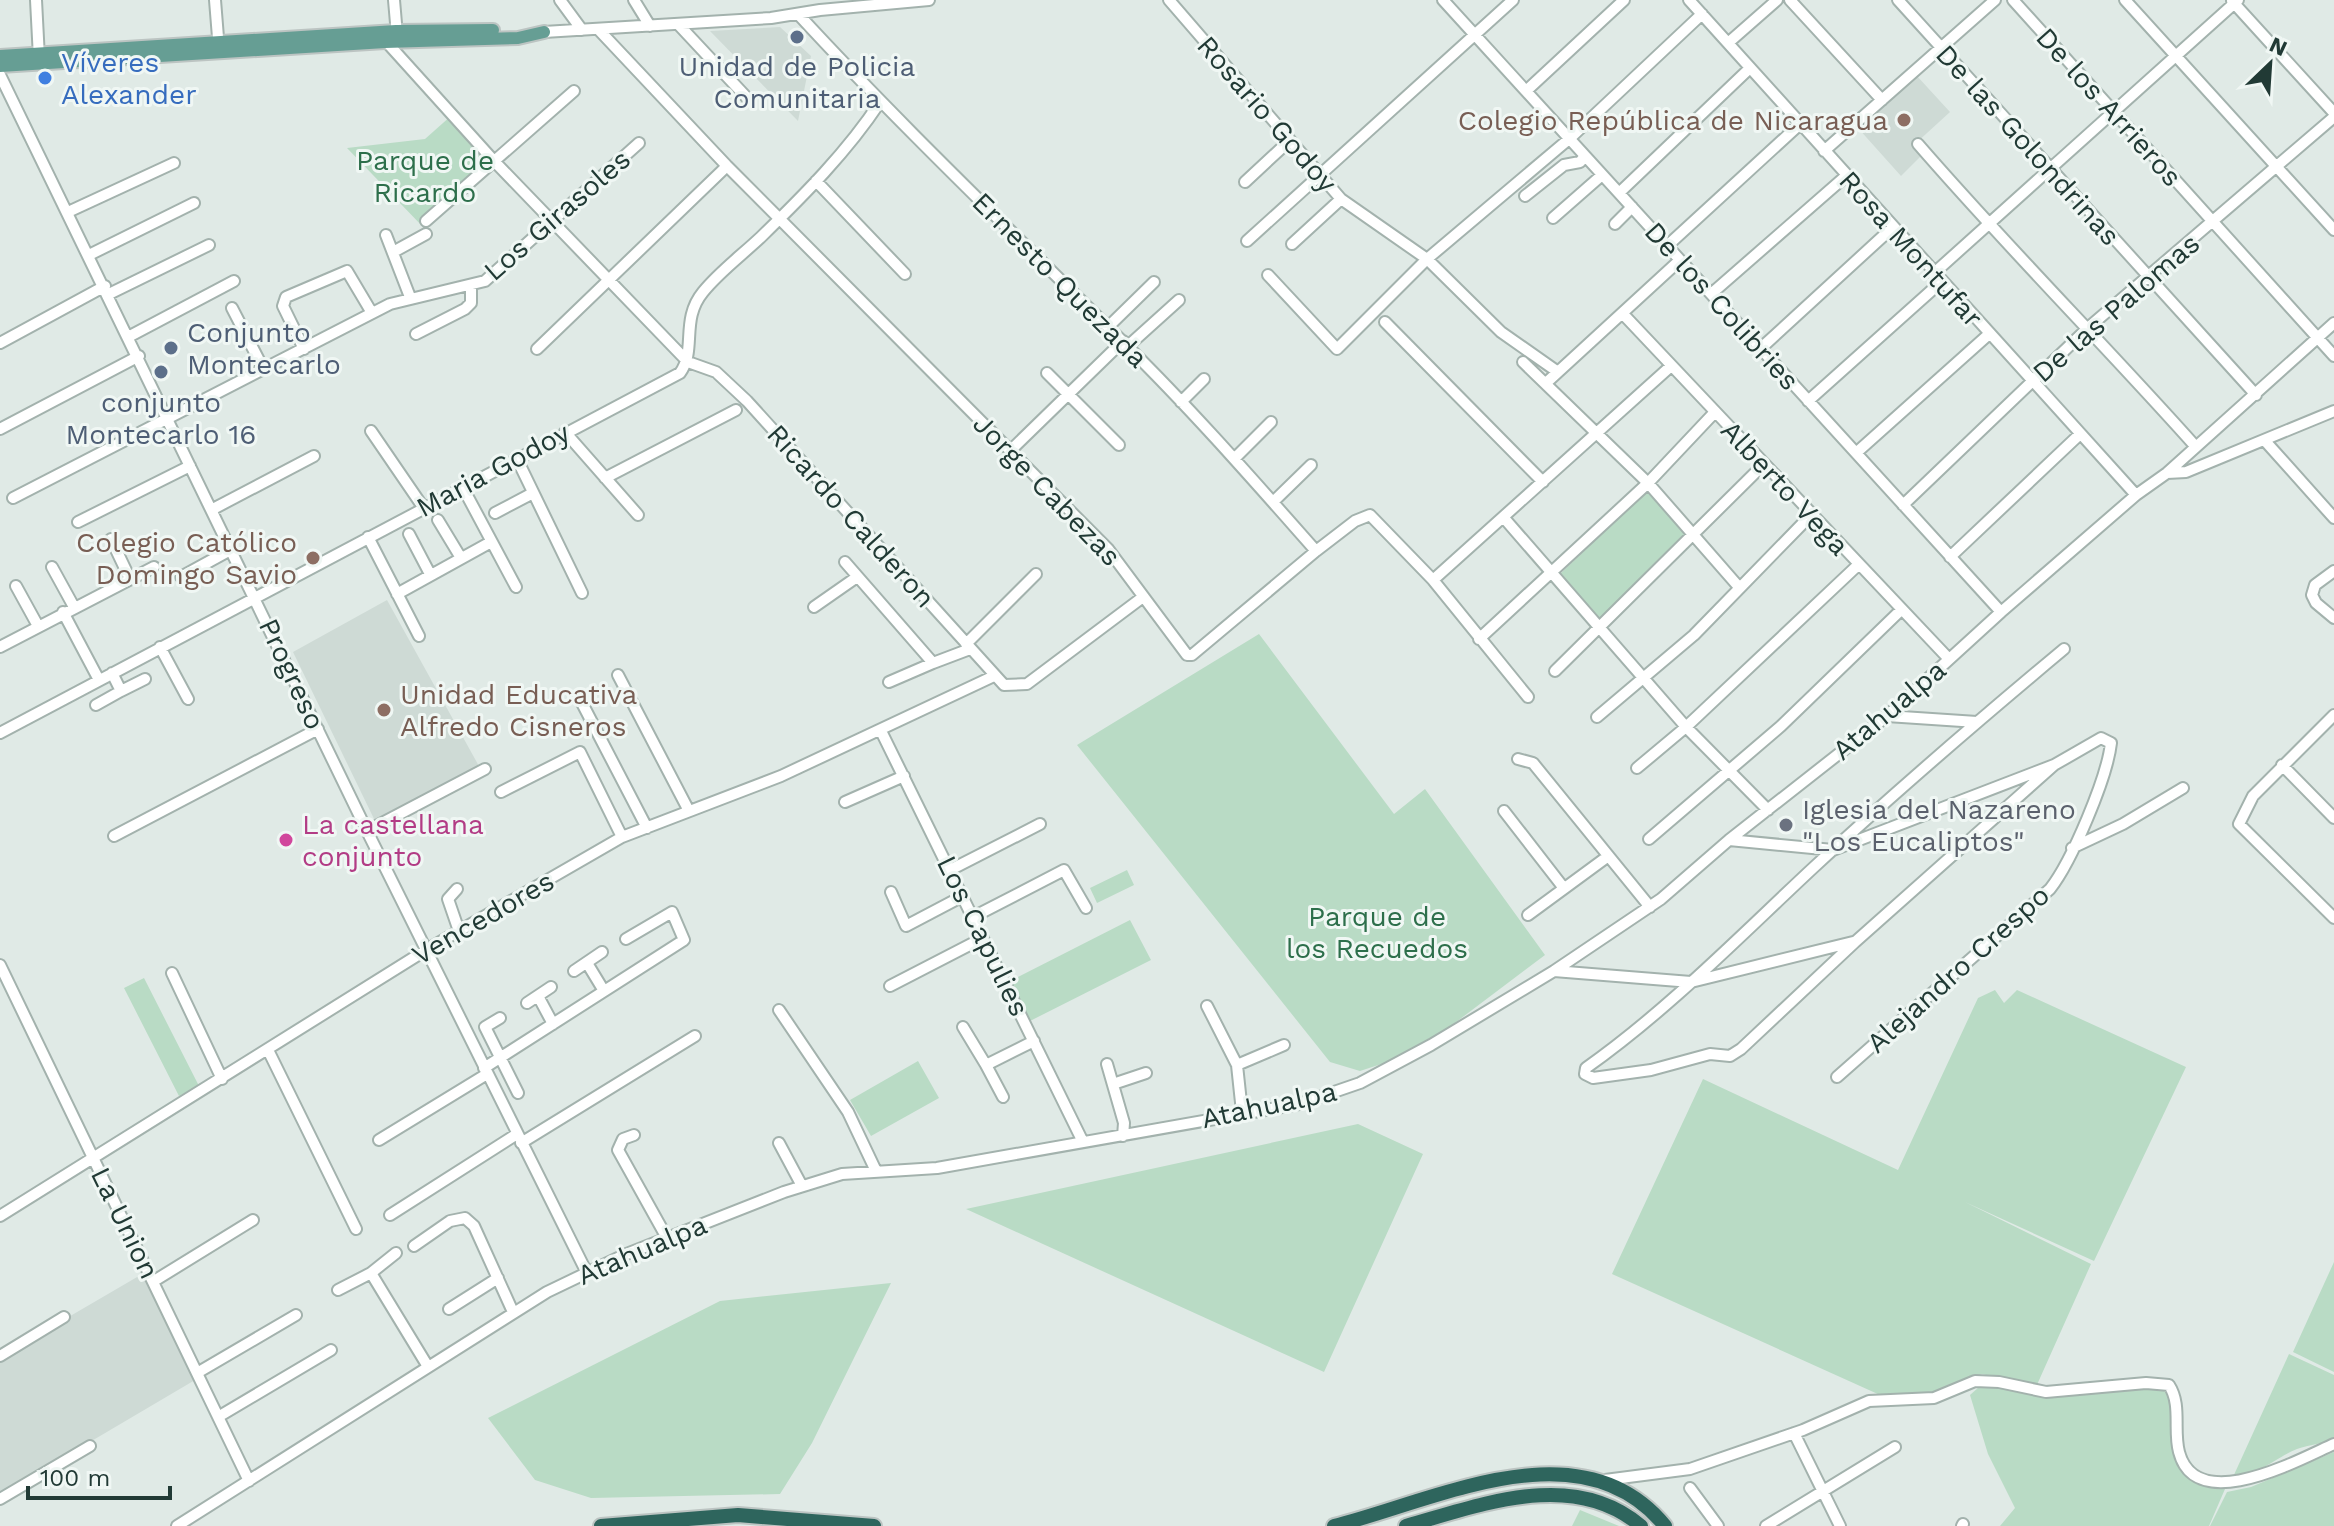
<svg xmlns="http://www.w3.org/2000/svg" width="2334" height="1526" viewBox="0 0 2334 1526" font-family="'Work Sans',sans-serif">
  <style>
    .built { fill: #cedad5 }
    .green { fill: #b9dbc5 }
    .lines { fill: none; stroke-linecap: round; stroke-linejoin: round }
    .minor-casing { stroke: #a3b2ad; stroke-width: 14 }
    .major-casing { stroke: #bcc4c2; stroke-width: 16 }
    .highway-casing { stroke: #bcc4c2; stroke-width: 18 }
    .minor { stroke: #fff; stroke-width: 10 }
    .major { stroke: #669e94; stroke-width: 12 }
    .highway { stroke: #2e655d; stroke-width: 14 }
    .service-dot { fill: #5c6f8a; stroke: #f0f7f4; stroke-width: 3 }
    .shop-dot { fill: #3f7fe0; stroke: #f0f7f4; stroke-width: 3 }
    .education-dot { fill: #8d6e63; stroke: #f0f7f4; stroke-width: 3 }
    .worship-dot { fill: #6b7280; stroke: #f0f7f4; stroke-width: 3 }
    .hotel-dot { fill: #d1479c; stroke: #f0f7f4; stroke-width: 3 }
    .labels { text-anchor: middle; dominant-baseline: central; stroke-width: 6; stroke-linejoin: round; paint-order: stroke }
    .shop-label { font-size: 28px; fill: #366cbe; stroke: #f0f7f4; text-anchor: start }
    .service-label { font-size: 28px; fill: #4e5e75; stroke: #f0f7f4 }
    .street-label { font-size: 28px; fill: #213a35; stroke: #f0f7f4 }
    .education-label { font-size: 28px; fill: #785e54; stroke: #f0f7f4; text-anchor: end }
    .park-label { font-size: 28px; fill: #2d6f4b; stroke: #f0f7f4 }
    .worship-label { font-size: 28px; fill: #5b616d; stroke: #f0f7f4; text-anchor: start }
    .hotel-label { font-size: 28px; fill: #b23c85; stroke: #f0f7f4; text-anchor: start }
  </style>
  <rect width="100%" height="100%" fill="#e0eae6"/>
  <!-- built -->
  <path class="built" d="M780,27L811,56L798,121L710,31Z
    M1917,76L1950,112L1915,144L1922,155L1901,176L1858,128Z
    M387,600L480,768L377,825L293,652Z
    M144,1273L195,1380L0,1495V1357Z"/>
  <!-- green -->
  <path class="green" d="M452,115L494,161L424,228L347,148L425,139Z
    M1648,489L1689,533L1600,624L1557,577Z
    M1259,634L1394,814L1425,789L1545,955L1415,1053L1360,1071L1330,1062L1077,745Z
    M1127,870L1134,885L1097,903L1090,888Z
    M1130,920L1151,960L1028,1022L1010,981Z
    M144,978L199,1086L179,1096L124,988Z
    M1995,990L2004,1003L2017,990L2186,1067L2094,1261L1965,1202L2091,1264L2036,1387L1982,1374L1934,1392L1880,1395L1612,1274L1703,1079L1898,1170L1978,998Z
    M918,1061L939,1098L871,1136L850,1100Z
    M1358,1124L1423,1154L1324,1372L966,1209Z
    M2334,1262V1372L2293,1352Z
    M891,1283L812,1443L780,1494L591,1498L535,1480L488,1418L720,1301Z
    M2289,1354L2334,1375V1438C2321,1445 2310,1444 2297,1449C2271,1460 2265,1472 2233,1477Z
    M1994,1384L2049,1396L2155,1386L2171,1395L2175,1447L2181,1468L2225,1489L2209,1526H2000L2015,1508L1988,1454L1970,1395L1979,1387Z
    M2334,1452V1526H2210L2227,1492L2251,1487Z
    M1580,1510L1619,1526H1572Z"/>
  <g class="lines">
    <!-- minor casing -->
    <g class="minor-casing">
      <path id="minor" d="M36,0L39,58
        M215,0L219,50
        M394,0L397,35
        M560,0L582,30
        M634,0L650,26
        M1169,0L1341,199L1427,259L1501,332L1558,372
        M1443,0L2001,612
        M1689,0L2136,495
        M1790,0L1882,100
        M1898,0L2256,395
        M2013,0L2334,356
        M2125,0L2334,230
        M2232,1L2334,113
        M799,15C904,129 1017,236 1127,346C1193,411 1254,481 1316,551
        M678,24L749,100
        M598,29L727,166L1108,549L1187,655H1192L1316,551L1355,521L1370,515L1433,580L1528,697
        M544,32L771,18L820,10L929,0
        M382,37L494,161L688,362
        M1728,43L1777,0
        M0,75L367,831L586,1271
        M1526,91L1624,0
        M1918,144C2008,248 2105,345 2196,447
        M1824,151L1995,0
        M816,181L905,274
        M1245,182L1288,142
        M1619,193L1750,68
        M1525,196L1564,165L1580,162L1585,156
        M68,212L174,163
        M1553,218L1602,175
        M426,221L574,91
        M1615,224L1632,207
        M386,235L410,297
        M1247,241L1513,0
        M1292,244L1341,199
        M1667,246L1800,124
        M395,251L426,234
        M89,255L194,203
        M1933,274L2238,0
        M1268,275L1337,349L1427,259L1569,139L1702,14
        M109,294L209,245
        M1711,294L1846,176
        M232,308L264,370
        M1623,314L1949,659
        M1385,322L1543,482
        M1108,327L1154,282
        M416,334L465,309L471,303V287
        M130,336L234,281
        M0,343L105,286
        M1128,346L1179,300
        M304,349L283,306L286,297L347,271L372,313
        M537,349L727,166
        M1760,349L1892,228
        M688,362L716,372L747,401L1004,685L1027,684L1143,597
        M1523,362L1648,483L1738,586
        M1047,373L1119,445
        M1546,383L1680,260
        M1808,401L1941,282
        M1181,402L1204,379
        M0,429L139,356
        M371,431L423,507
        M565,432L638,515
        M2266,442L2334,518
        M1011,450L1123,341
        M1856,453L1988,335
        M516,457L582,593
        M1235,458L1271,422
        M2167,473L2186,472L2334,411
        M605,478L736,410
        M462,486L516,587
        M13,498L390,304L485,281L639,143
        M1273,502L1311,465
        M1903,505L2089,327L2334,117
        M213,509L314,456
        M495,513L533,493
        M1504,518L1686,727L1768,810
        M438,520L461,558
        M78,522L190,466
        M409,534L430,574
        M368,537L419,636
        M111,539L130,579
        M1950,557L2079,435
        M845,562L933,663L970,649
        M52,567L74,607
        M2334,571L2315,585L2312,595L2316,603L2334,618
        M181,577L232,549
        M1433,580L1671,366
        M16,586L38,626
        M397,594L491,542
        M814,607L857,577
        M63,612L99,680
        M1479,639L1648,483L1715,412
        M966,644L1036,574
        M0,647L154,567
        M160,647L188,699
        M1555,671L1764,464
        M618,675L689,811
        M889,682L933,663
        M121,691L145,679
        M582,703L647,828
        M96,705L121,691L112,673
        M2334,715L2253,796L2239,824L2334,918
        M1887,716L1977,722
        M1597,717L1694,635L1810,516
        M881,731L1083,1142
        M0,733L680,373C697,350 680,320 703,292C719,272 742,255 761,237C804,195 847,152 880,102
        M1518,759L1533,763L1650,907
        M2054,765L1855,942L1741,1049L1730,1056L1710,1054L1651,1070L1593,1078L1585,1074L1586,1068C1668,1010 1740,936 1813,868C1895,792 1979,720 2064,649
        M2282,765L2334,818
        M1637,768L1686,727L1857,566
        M501,792L580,752L622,837
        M845,802L904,776
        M1504,811L1563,887
        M367,831L485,769
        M114,836L318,729
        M1649,839L1781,726L1901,610
        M1729,840L1833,850L2054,765L2101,738L2111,743C2107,778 2072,861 2050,889L1837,1077
        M2072,848L2123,824L2183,788
        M950,870L1040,824
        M457,889L448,899L459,931
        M891,892L906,926L963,896
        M1528,915L1607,857
        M973,917L1064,870L1086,908
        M587,963L604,991
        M0,965L249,1481
        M574,971L602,952
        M1554,971L1691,982L1853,942
        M172,973L222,1079
        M890,986L983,938
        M538,996L553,1024
        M527,1003L551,987
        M1207,1006L1237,1065L1242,1112
        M779,1010L848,1112L876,1171
        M500,1018L485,1027L518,1093
        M963,1027L986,1065
        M268,1050L356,1229
        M1107,1064L1124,1123L1123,1136
        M1237,1065L1284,1045
        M484,1068L684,940L672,912L626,939
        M1113,1084L1146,1073
        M1003,1097L986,1065L1034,1041
        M634,1135L623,1139L618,1150L667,1238
        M379,1140L487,1074
        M521,1143L695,1036
        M779,1143L802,1186
        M390,1215L517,1134
        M0,1216L426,950L622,837L781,776L994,676
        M414,1246L450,1221L465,1218L474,1226L513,1312
        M371,1273L427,1365
        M154,1281L253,1220
        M338,1290L371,1273L396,1253
        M449,1309L498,1278
        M0,1356L64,1317
        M197,1373L296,1315
        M218,1417L331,1350
        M1794,1433L1840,1526
        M1605,1480L1690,1469L1803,1430L1869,1401L1934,1398L1975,1381L1999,1382L2046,1392L2146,1383L2169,1385C2182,1405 2173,1430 2179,1452C2196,1517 2300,1459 2334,1444
        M1690,1488L1718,1526
        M0,1499L90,1446
        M177,1526L547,1292L624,1255L784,1192L842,1174L937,1168L1299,1104L1360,1083L1431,1045L1554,971L1661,899L1729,840L1887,716L2001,612L2136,495L2167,473L2334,323
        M1766,1526L1895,1447
        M1962,1526L1963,1524"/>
    </g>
    <!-- major casing -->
    <g class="major-casing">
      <path id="major" d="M0,56L396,31L493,30
        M0,66L385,42L518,38L544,32"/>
    </g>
    <!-- highway casing -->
    <g class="highway-casing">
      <path id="highway" d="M601,1526L738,1515L874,1526
        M1334,1526C1437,1500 1582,1424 1665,1526
        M1406,1526C1481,1505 1573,1468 1641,1526"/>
    </g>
    <!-- minor -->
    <use href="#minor" class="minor"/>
    <!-- major -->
    <use href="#major" class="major"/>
    <!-- highway -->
    <use href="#highway" class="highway"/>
  </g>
  <!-- markers -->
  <g class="service-dot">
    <circle cx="797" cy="37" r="8"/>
    <circle cx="171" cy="348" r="8"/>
    <circle cx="161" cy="372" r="8"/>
  </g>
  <circle class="shop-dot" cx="45" cy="78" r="8"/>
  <g class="education-dot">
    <circle cx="1904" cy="120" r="8"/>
    <circle cx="313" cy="558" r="8"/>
    <circle cx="384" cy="710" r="8"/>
  </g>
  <circle class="worship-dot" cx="1786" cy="825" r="8"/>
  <circle class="hotel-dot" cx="286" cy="840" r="8"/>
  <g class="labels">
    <!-- shop labels -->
    <g class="shop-label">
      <text x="61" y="62">Víveres<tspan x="61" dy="32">Alexander</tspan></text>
    </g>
    <!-- service labels -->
    <g class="service-label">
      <text x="797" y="66">Unidad de Policia<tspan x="797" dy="32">Comunitaria</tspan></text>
      <text x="187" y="332" text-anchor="start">Conjunto<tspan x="187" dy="32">Montecarlo</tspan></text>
      <text x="161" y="402">conjunto<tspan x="161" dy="32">Montecarlo 16</tspan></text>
    </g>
    <!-- street labels -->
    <g class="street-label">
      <text transform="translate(2109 107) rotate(48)">De los Arrieros</text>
      <text transform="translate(1267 114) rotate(49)">Rosario Godoy</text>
      <text transform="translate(2028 145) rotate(48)">De las Golondrinas</text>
      <text transform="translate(557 215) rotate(-41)">Los Girasoles</text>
      <text transform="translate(1911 249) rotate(48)">Rosa Montufar</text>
      <text transform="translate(1060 280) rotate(45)">Ernesto Quezada</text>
      <text transform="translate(1722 306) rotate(48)">De los Colibries</text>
      <text transform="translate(2116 308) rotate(-41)">De las Palomas</text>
      <text transform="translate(493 470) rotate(-28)">Maria Godoy</text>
      <text transform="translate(1785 488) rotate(47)">Alberto Vega</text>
      <text transform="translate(1047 490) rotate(46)">Jorge Cabezas</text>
      <text transform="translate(851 516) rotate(48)">Ricardo Calderon</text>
      <text transform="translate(292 674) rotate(65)">Progreso</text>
      <text transform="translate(1889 710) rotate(-40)">Atahualpa</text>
      <text transform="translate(483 918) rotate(-30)">Vencedores</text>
      <text transform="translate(983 936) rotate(64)">Los Capulies</text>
      <text transform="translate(1958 969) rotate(-42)">Alejandro Crespo</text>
      <text transform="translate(1269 1105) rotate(-12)">Atahualpa</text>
      <text transform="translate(125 1223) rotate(64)">La Union</text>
      <text transform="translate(642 1250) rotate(-23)">Atahualpa</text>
    </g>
    <!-- education labels -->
    <g class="education-label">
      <text x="1888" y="120">Colegio República de Nicaragua</text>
      <text x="297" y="542">Colegio Católico<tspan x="297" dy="32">Domingo Savio</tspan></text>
      <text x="400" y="694" text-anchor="start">Unidad Educativa<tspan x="400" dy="32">Alfredo Cisneros</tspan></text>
    </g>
    <!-- park labels -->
    <g class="park-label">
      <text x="425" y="160">Parque de<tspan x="425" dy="32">Ricardo</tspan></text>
      <text x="1377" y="916">Parque de<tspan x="1377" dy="32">los Recuedos</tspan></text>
    </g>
    <!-- worship labels -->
    <g class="worship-label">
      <text x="1802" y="809">Iglesia del Nazareno<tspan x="1802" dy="32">"Los Eucaliptos"</tspan></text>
    </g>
    <!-- hotel labels -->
    <g class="hotel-label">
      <text x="302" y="824">La castellana<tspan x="302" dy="32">conjunto</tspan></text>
    </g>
  </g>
  <!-- north arrow -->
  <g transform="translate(2270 64) rotate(25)" stroke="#f0f7f4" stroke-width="6" paint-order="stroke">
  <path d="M0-6L14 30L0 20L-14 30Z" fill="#213a35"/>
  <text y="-12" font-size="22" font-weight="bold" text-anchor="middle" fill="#213a35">N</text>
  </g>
  <!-- scale -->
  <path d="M28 1486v12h142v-12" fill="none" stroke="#213a35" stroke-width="4"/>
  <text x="40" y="1486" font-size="24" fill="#213a35" stroke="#f0f7f4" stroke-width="6" paint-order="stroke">100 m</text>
</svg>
